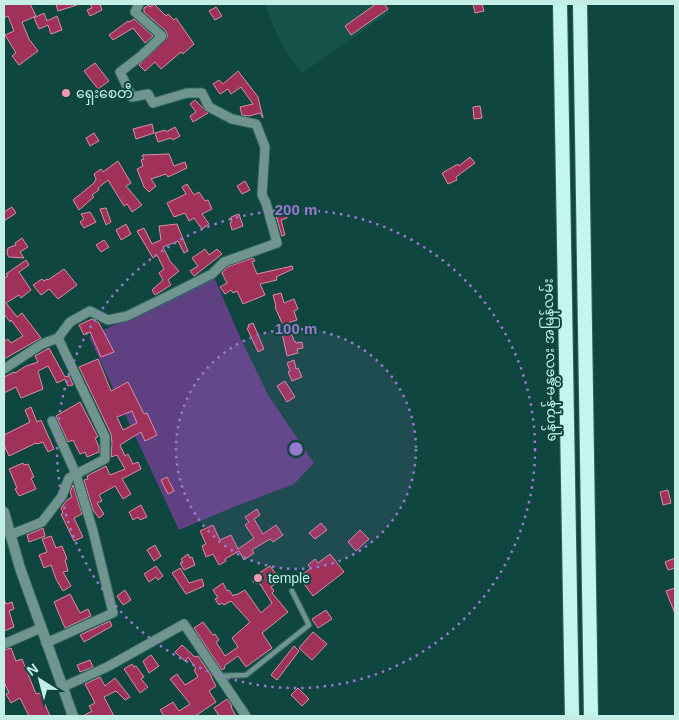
<svg xmlns="http://www.w3.org/2000/svg" width="679" height="720" viewBox="0 0 679 720" font-family="Helvetica,'Noto Sans Myanmar',sans-serif">
  <style>
    .built { fill: #15534b }
    .green { fill: #5f4183 }
    .building { fill: #a03259; stroke: #db8fa3; fill-rule: evenodd }
    .lines { fill: none; stroke-linecap: round; stroke-linejoin: round }
    .service-casing { stroke: #2f645e; stroke-width: 7 }
    .minor-casing { stroke: #2f645e; stroke-width: 11 }
    .tertiary-casing { stroke: #2f645e; stroke-width: 12 }
    .trunk-casing { stroke: #2f645e; stroke-width: 16 }
    .service { stroke: #70958f; stroke-width: 4.5 }
    .minor { stroke: #70958f; stroke-width: 9 }
    .tertiary { stroke: #70958f; stroke-width: 10 }
    .trunk { stroke: #c5f6ee; stroke-width: 14 }
    .ring { fill: none; stroke: #977acf; stroke-width: 2.5; stroke-dasharray: 2.5 5 }
    .poi-dot { fill: #f19ab1; stroke: #0f4640; stroke-width: 2 }
    .labels { text-anchor: middle; dominant-baseline: central; stroke-width: 4; stroke-linejoin: round; paint-order: stroke }
    .poi-label { font-size: 14px; fill: #c2eee6; stroke: #0f4640; text-anchor: start }
    .street-label { font-size: 14px; fill: #c2eee6; stroke: #0f4640 }
    .centre { fill: #977acf; stroke: #0f4640; stroke-width: 2.5 }
    .ring-label { font-size: 15px; text-anchor: middle; font-weight: bold; fill: #977acf; stroke: #0f4640; stroke-width: 4; stroke-linejoin: round; paint-order: stroke }
  </style>
  <rect width="100%" height="100%" fill="#0f4640"/>
  <!-- built -->
  <path class="built" d="M265,4H388L389,13L302,73L288,54L278,37Z"/>
  <!-- green -->
  <path class="green" d="M214,277L240,337L268,395L314,463L294,484L236,506L179,530L89,337Z"/>
  <!-- building -->
  <path class="building" d="M4,4H30L36,16L22,22L29,39L38,51L19,65L12,56L16,53L5,35L14,31L8,16L4,18Z
    M56,4H77V5L58,11Z
    M90,4H100L102,10L90,16L87,10L92,8Z
    M154,4L166,16L168,14L174,20L176,18L194,44L183,54L181,52L161,69L155,62L145,71L139,65L168,37L166,31L144,12V8L149,5L150,7Z
    M376,4H384L388,9L351,35L345,26Z
    M473,4H482L484,11L475,13Z
    M216,7L222,16L215,20L209,11Z
    M44,13L47,21L57,16L62,30L51,34L48,25L39,29L34,18Z
    M134,19L153,36L145,43L133,28L113,40L109,35L128,21L129,22Z
    M95,63L109,81L98,89L84,71Z
    M238,71L258,97L263,118L260,113L249,116L242,115L240,107L253,104L241,87L231,94L228,89L220,94L213,84L219,80L223,84Z
    M195,100L208,113L193,122L190,116L196,112L190,104Z
    M480,106L482,118L474,119L473,107Z
    M152,124L154,133L136,139L133,129Z
    M175,127L180,136L173,140L171,138L158,142L155,133L165,130L166,132Z
    M94,133L99,141L90,146L86,138Z
    M169,154L174,166L185,162L187,168L168,177L166,174L151,179L156,186L149,192L144,187L137,169L143,166L141,160L144,159L142,155Z
    M470,157L475,163L456,177L457,180L448,184L442,173L458,164L459,166Z
    M118,161L131,183L126,186L142,205L132,212L127,204L124,206L108,180L98,188L99,190L92,195L94,197L79,210L73,200L94,183L96,179L94,174L101,169L103,172Z
    M245,181L250,190L242,194L237,186Z
    M187,184L194,195L199,192L205,201L208,200L212,209L202,214L209,224L202,229L194,218L189,221L185,213L174,217L167,203L186,194L182,187Z
    M284,206L287,218L281,220L285,235L282,236L274,209Z
    M12,207L16,213L4,221V212Z
    M106,208L111,222L106,225L100,209Z
    M90,212L96,222L84,228L80,222L84,219L81,214Z
    M239,214L243,226L232,230L230,223L232,222L231,217Z
    M126,224L131,234L121,240L116,230Z
    M177,224L188,251L184,253L178,241L163,247L170,261L179,271L168,280L171,285L155,295L152,290L163,280L159,273L164,269L157,255L153,258L137,231L144,228L152,244L161,240L159,226Z
    M22,238L28,247L20,252L24,258L9,257L7,254L8,248L16,245L15,243Z
    M104,240L109,247L101,252L96,245Z
    M205,249L209,255L217,249L222,254L194,276L190,271L198,266L192,258Z
    M253,258L255,261L252,262L257,274L292,266L293,269L276,277L277,280L260,284L265,295L243,304L237,291L233,293L231,290L225,294L220,287L227,283L222,273L227,267Z
    M26,260L29,265L19,272L31,290L21,298L19,295L6,303L17,317L22,313L41,338L4,359V341L8,339L11,343L23,336L11,320L10,322L4,314V278L8,276L6,274Z
    M64,269L77,285L58,299L49,289L41,295L33,285L42,279L44,281L47,279L48,280Z
    M281,293L284,303L294,299L298,309L294,311L297,320L288,323L294,341H295L296,343L302,342L303,348L297,349L298,353L287,356L282,333H281L278,324L282,323L275,307L276,306L273,295Z
    M92,319L99,323L114,352L101,357L90,332L84,335L79,325Z
    M253,323L264,349L258,352L247,328L249,327L248,325Z
    M49,348L65,377L69,376L73,385L68,386L65,379L57,383L48,366L38,371L43,389L21,398L16,387L4,393V377L14,372L15,373L26,366L38,362L35,356Z
    M98,359L111,391L128,382L144,414L147,413L157,435L145,441L141,432L120,445L125,456L128,454L133,464L138,462L141,469L122,479L131,494L123,499L115,486L99,495L102,501L97,503L104,514L99,518L93,510L84,480L88,479L87,476L106,466L110,475L125,469L117,455L111,457L112,443L111,434L79,367ZM132,411L137,423L123,430L117,417Z
    M294,360L296,369L298,368L302,377L292,381L288,372L290,371L287,363Z
    M285,381L295,397L287,402L277,386Z
    M80,402L98,437L95,438L99,447V452L87,457L85,452L80,454L73,440L68,442L56,416Z
    M31,407L37,422L41,420L54,449L48,452L43,442L37,444L36,443L9,456L4,445V435L30,422L25,410Z
    M23,463L24,465L28,464L34,477L31,478L36,489L19,496L15,489L17,488L9,469Z
    M167,477L174,491L168,494L161,480Z
    M73,485L82,514L74,518L83,537L74,541L61,514L63,513L61,508L67,500L72,497L70,492Z
    M668,490L671,503L663,505L660,492Z
    M141,505L147,517L140,520L138,517L133,520L129,512Z
    M257,509L260,515L254,519L263,534L276,525L283,535L273,542L270,539L252,550L254,553L244,560L239,551L225,559L226,561L219,565L213,554L206,557L202,546L206,544L200,531L213,525L220,540L231,535L238,549L254,538L245,525L249,522L245,517Z
    M321,523L327,530L315,539L309,533Z
    M43,528L45,536L29,542L27,535Z
    M360,530L369,539L356,551L348,542Z
    M51,536L56,548L62,546L67,559L65,560L68,571L63,572L71,586L63,591L56,579L51,565L44,568L39,555L47,552L42,539Z
    M155,545L161,556L154,561L147,550Z
    M188,554L190,558L192,557L195,565L184,570L180,563L183,562L181,559Z
    M330,554L344,572L313,596L299,577L311,568L308,565L315,559L318,563Z
    M675,558V568L668,570L665,562Z
    M156,566L163,576L158,580L156,577L149,582L144,574Z
    M270,566L276,574L278,573L282,578L271,587L274,591L272,593L288,612L262,633L272,648L246,667L238,656L224,666L225,668L222,670L194,628L203,622L213,635L215,634L219,640L216,642L225,656L238,647L232,638L250,622L231,601L224,605L222,603L219,605L215,599L218,598L213,590L223,583L227,591L229,590L233,596L235,594L236,595L245,590L261,613L272,603L260,584L253,582V577Z
    M180,568L189,583L202,579L204,586L186,594L172,573Z
    M675,588V614L666,591Z
    M125,590L131,600L123,605L117,596Z
    M70,594L80,613L88,609L91,616L65,628L54,602Z
    M4,599L6,604L12,602L14,609L9,611L14,627L4,631Z
    M326,610L332,619L318,628L312,619Z
    M110,621L112,626L84,642L80,635Z
    M313,632L327,644L312,660L299,648Z
    M182,645L195,657L198,656L212,677H211L216,686L209,691L216,702L195,716H164L160,710L173,702L179,711L190,704L170,679L177,674L185,685L198,677L194,670L196,669L188,657L185,661L175,652Z
    M294,646L299,651L277,680L271,675Z
    M11,648L16,661L22,659L36,694L40,693L50,716H29L20,698L11,703L6,694L9,693L4,682V650Z
    M151,655L159,666L149,673L143,661Z
    M90,660L93,667L80,672L77,665Z
    M132,664L134,667L136,666L144,677L141,679L148,687L140,693L124,669Z
    M100,677L105,686L115,678L130,697L125,700L116,691L104,697L114,716H83L92,711L89,706L95,703L85,684Z
    M298,688L309,699L302,706L291,695Z
    M227,699L232,706L231,707L236,716H219L214,708Z"/>
  <g class="lines">
    <!-- service casing -->
    <g class="service-casing">
      <path id="service" d="M219,676L246,675L309,625L292,591"/>
    </g>
    <!-- minor casing -->
    <g class="minor-casing">
      <path id="minor" d="M4,369L42,344L58,338L70,322L90,311L108,320L127,316L170,295L212,274L224,262L277,243L266,203L262,195L265,147L256,124L232,119L209,107L202,93H187L153,103L148,94L132,97L120,72L141,56L162,36L135,12L139,4
        M10,535L42,522L62,496L69,478L105,459V437L58,338
        M46,643L113,613L93,531L76,474L52,421
        M4,644L41,628
        M63,687L107,667L184,624L246,716"/>
    </g>
    <!-- tertiary casing -->
    <g class="tertiary-casing">
      <path id="tertiary" d="M4,512L20,568L73,716"/>
    </g>
    <!-- trunk casing -->
    <g class="trunk-casing">
      <path id="trunk" d="M560,4L572,716
        M580,4L591,716"/>
    </g>
    <!-- service -->
    <use href="#service" class="service"/>
    <!-- minor -->
    <use href="#minor" class="minor"/>
    <!-- tertiary -->
    <use href="#tertiary" class="tertiary"/>
    <!-- trunk -->
    <use href="#trunk" class="trunk"/>
  </g>
  <!-- distance rings -->
  <circle cx="296" cy="449" r="120" fill="#977acf" fill-opacity=".12"/>
  <g class="ring">
    <circle cx="296" cy="449" r="120"/>
    <circle cx="296" cy="449" r="239"/>
  </g>
  <!-- markers -->
  <g class="poi-dot">
    <circle cx="66" cy="93" r="5"/>
    <circle cx="258" cy="578" r="5"/>
  </g>
  <g class="labels">
    <!-- poi labels -->
    <g class="poi-label">
      <text x="76" y="93">ရှေးစေတီ</text>
      <text x="268" y="578">temple</text>
    </g>
    <!-- street labels -->
    <g class="street-label">
      <text transform="translate(549 360) rotate(-91)">ရန်ကုန်-မန္တလေး အမြန်လမ်း</text>
    </g>
  </g>
  <circle cx="296" cy="449" r="8" class="centre"/>
  <g class="ring-label">
    <text x="296" y="215">200 m</text>
    <text x="296" y="334">100 m</text>
  </g>
  <!-- border -->
  <rect width="679" height="720" fill="none" stroke="#c2eee6" stroke-width="10"/>
  <!-- north arrow -->
  <g transform="translate(40 680) rotate(324)" stroke="#0f4640" stroke-width="4" paint-order="stroke">
  <path d="M0-4L9 19L0 12L-9 19Z" fill="#c2eee6"/>
  <text y="-8" font-size="14" font-weight="bold" text-anchor="middle" fill="#c2eee6">N</text>
  </g>
</svg>
